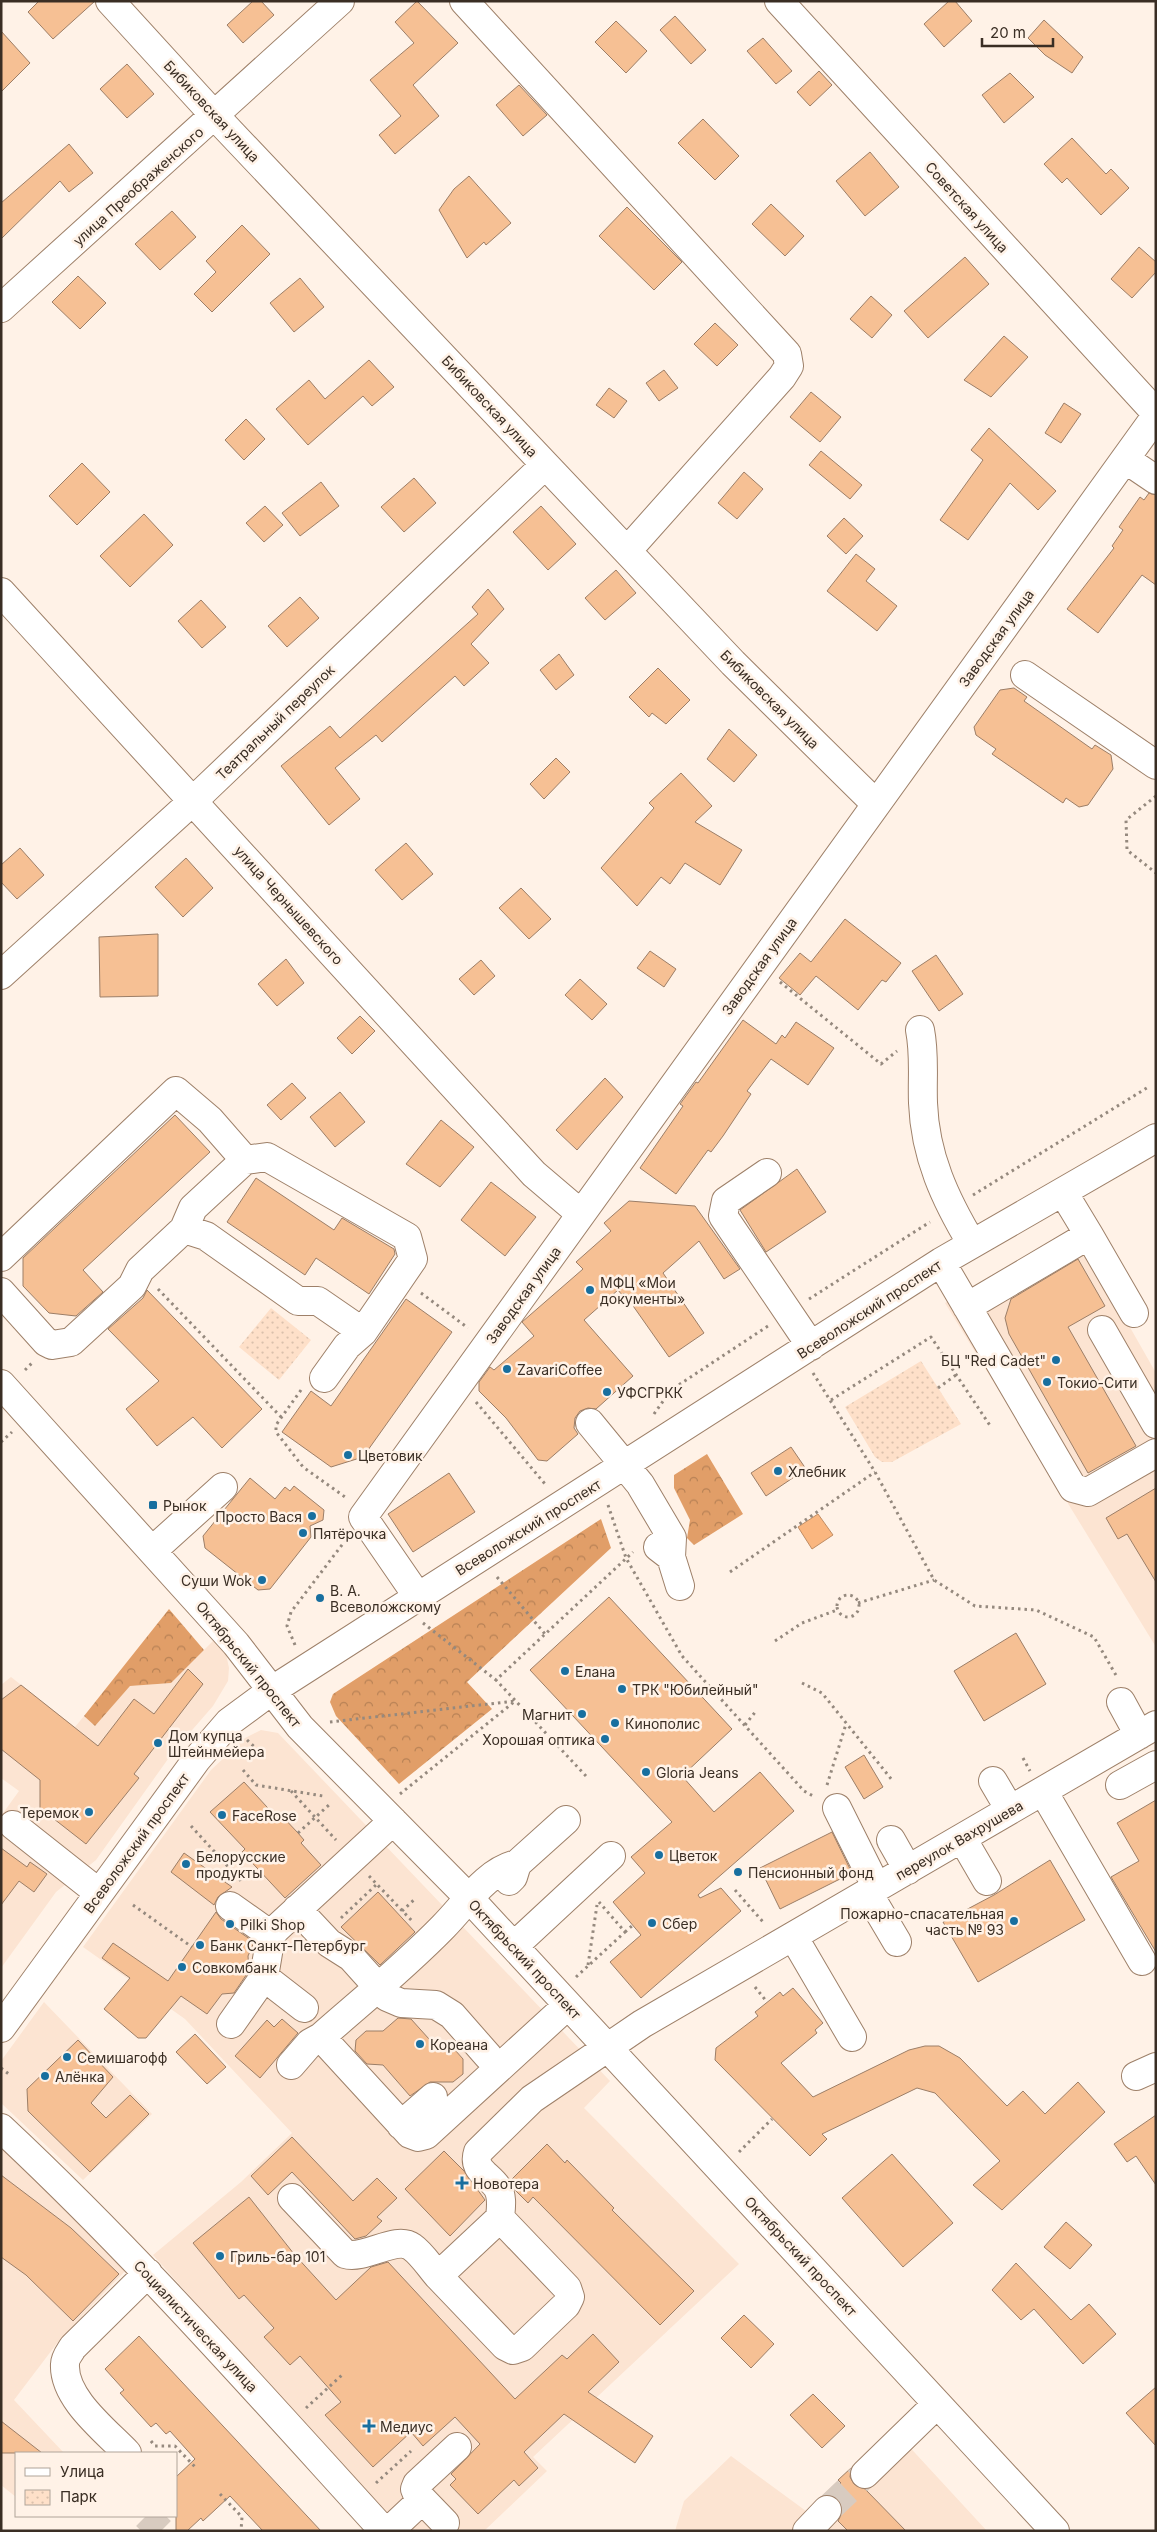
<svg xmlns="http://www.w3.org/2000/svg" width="1157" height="2532" viewBox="0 0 1157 2532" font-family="Inter,sans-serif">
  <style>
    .built { fill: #fce4d2 }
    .forest { fill: url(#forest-crowns) }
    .park { fill: url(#park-dots) }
    .water { fill: #fab67f; stroke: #c08d64 }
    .building { fill: #f6c094; stroke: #9c7e67 }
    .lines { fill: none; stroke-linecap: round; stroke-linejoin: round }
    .minor-tunnel { stroke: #d8cbc0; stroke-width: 28; stroke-dasharray: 28 14; stroke-linecap: butt }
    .minor-casing { stroke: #9e8069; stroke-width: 30 }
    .path { stroke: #95897e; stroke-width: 3; stroke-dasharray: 2.5 4; stroke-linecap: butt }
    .minor { stroke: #fff; stroke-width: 28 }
    .poi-dot { fill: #186f9f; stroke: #fff2e7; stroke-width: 2 }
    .labels { text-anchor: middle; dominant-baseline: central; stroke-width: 5; stroke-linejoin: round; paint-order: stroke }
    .street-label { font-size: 14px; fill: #3a2e24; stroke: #fff2e7 }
    .poi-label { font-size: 14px; fill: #3a2e24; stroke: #fff2e7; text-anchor: start }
  </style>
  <defs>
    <pattern id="forest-crowns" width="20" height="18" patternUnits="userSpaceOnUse" patternTransform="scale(1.25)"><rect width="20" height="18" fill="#e19e68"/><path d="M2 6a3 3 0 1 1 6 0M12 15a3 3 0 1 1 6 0" fill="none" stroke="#b78155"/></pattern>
    <pattern id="park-dots" width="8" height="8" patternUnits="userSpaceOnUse" patternTransform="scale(1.25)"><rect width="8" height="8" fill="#fee0c9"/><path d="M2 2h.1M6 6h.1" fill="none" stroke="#dac0ac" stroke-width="1.8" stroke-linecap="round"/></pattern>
  </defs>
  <rect width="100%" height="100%" fill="#fff2e7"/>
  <!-- built -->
  <path class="built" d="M1074,1229L1156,1373V1647L945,1303Z
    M214,1640L226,1654L229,1668L228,1681L213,1706L173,1752L96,1860L56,1892L1,1968V1816L19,1791L1,1778V1685L11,1677L75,1727L84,1716L95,1726L130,1686L171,1683Z
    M261,1730L278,1733L610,2081L584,2108L739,2264L533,2457L547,2471L484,2531H400L153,2255L241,2182L292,2133L185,2019L83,1947L211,1770L245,1738Z
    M44,2002L152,2114L83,2180L1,2103V2061Z
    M1,2142L128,2268L61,2338L14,2400L64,2453H16V2497L1,2485Z
    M892,2428L987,2531H675L684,2501L731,2456L806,2511Z"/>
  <!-- forest -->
  <path class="forest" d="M707,1454L743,1514L694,1545L687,1538L690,1520L674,1488V1475Z
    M601,1519L611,1548L467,1682L492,1709L399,1784L336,1716L330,1702L333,1694Z
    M169,1609L204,1650L171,1683L130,1686L95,1726L84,1716Z"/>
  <!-- park -->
  <path class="park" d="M271,1308L311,1340L279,1380L239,1347Z
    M921,1361L961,1424L892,1462H882L875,1457L845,1407Z"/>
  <!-- water -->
  <path class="water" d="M818,1514L833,1535L812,1549L798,1527Z"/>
  <!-- building -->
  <path class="building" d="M39,1H95L53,39L28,12Z
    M253,1H261L274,15L243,43L227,25Z
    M417,1L458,43L413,85L439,116L395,154L379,135L401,116L370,80L414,43L395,22Z
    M949,1H955L972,21L944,47L924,24Z
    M675,16L706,50L691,64L660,30Z
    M1044,20L1083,57L1072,73L1045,55L1028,38Z
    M616,21L647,51L626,73L595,42Z
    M1,31L30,63L1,92Z
    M763,38L792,71L776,84L747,51Z
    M127,64L154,94L127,118L100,89Z
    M819,71L832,85L810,106L797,92Z
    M1010,73L1034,97L1004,123L982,95Z
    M519,85L547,115L523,136L496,105Z
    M703,119L739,156L715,180L678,143Z
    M1072,138L1106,174L1111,169L1129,188L1101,215L1067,178L1062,183L1044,164Z
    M69,144L93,173L69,192L60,181L1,239V203Z
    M870,152L899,187L865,216L836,181Z
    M469,176L511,223L486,245L484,242L467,258L439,210L454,189Z
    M771,204L804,236L785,256L752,224Z
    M627,207L682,262L654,290L599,236Z
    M172,211L196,237L160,270L135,244Z
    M242,225L270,254L212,312L194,294L216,272L206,261Z
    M1139,247L1156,262V272L1132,298L1111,279Z
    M965,257L989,284L928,338L904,311Z
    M78,276L106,303L80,329L52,302Z
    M300,278L324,307L294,332L270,303Z
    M871,296L892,315L872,338L850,319Z
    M715,323L738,345L717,366L694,344Z
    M1004,336L1028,357L991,397L964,380Z
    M369,360L394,387L372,406L363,396L308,445L276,409L309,380L325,399Z
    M664,370L678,388L659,401L646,383Z
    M609,388L627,401L614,418L596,405Z
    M811,392L841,417L820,442L790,417Z
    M1064,403L1081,414L1061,443L1045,433Z
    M246,419L265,439L244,460L225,440Z
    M989,428L1056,491L1038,510L1010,483L968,540L940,520L983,460L971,450Z
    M821,451L862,485L850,499L809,465Z
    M82,463L110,492L77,525L49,496Z
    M744,472L763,489L737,519L718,503Z
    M414,478L436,503L404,532L381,507Z
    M321,482L339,506L300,536L282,513Z
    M1149,493L1156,495V585L1142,575L1098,633L1067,609L1114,548L1112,546L1123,530L1119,527L1140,497L1144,500Z
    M265,506L283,525L264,542L246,523Z
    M541,506L576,544L548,570L513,532Z
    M144,514L173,545L130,587L100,556Z
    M844,518L863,536L846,554L827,536Z
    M856,554L875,569L866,581L897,606L877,631L827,591Z
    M616,570L636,593L605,620L585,598Z
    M488,589L504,609L471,644L489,663L464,686L455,676L382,742L376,735L335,768L360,799L329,825L281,766L330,726L340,738L478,614L472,607Z
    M300,597L319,618L287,647L268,626Z
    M201,600L226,627L202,648L178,621Z
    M559,654L574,675L556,690L540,670Z
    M658,668L690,700L666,724L652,713L649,717L629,697Z
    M1014,688L1027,697L1024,701L1092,749L1095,745L1111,755L1113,769L1088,805L1079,807L1066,798L1063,803L992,754L996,749L976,735L974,727L1000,690Z
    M729,729L757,755L734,782L707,759Z
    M556,758L570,772L544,799L530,784Z
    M681,773L712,806L695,822L742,850L720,885L685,863L670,884L661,877L637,906L601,868L654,808L649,803Z
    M406,843L433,874L402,900L375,870Z
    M20,848L44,875L17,899L1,882V865Z
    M186,858L213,888L183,917L155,887Z
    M521,888L551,919L529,939L499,908Z
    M845,919L901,963L886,982L882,980L858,1010L816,976L800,995L779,978L800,953L811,962Z
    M158,934V996L100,997L99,937Z
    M650,951L676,969L664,987L637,968Z
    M936,955L963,994L939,1011L912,971Z
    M286,959L304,983L277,1006L258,984Z
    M481,960L495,976L474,995L459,979Z
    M580,979L607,1004L592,1020L565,995Z
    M360,1016L375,1031L352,1054L337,1038Z
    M743,1020L776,1044L782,1035L785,1038L796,1022L834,1048L808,1085L771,1059L747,1091L751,1094L723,1136L711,1152L708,1150L676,1194L640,1168L683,1106L680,1104L696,1082L698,1083Z
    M605,1078L623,1097L577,1150L556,1130Z
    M292,1083L306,1098L281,1120L267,1105Z
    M340,1092L365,1122L335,1147L310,1117Z
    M175,1115L210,1152L83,1270L103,1292L76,1316L49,1313L23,1286V1258Z
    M441,1120L474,1147L440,1187L406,1164Z
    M797,1169L826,1212L766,1252L740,1210Z
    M256,1178L334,1230L342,1218L394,1249L395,1254L369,1294L316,1258L305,1275L227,1222Z
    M491,1182L536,1217L505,1256L461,1220Z
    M629,1201L695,1206L740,1269L724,1279L699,1241L663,1273L704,1333L669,1357L624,1293L622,1295L618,1290L584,1320L633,1376L596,1409L588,1408L580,1411L575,1418L574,1428L578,1434L547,1461L538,1460L506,1418L479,1391V1382L490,1367L494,1370L534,1336L522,1322L583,1269L576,1262L611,1231L604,1223Z
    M1078,1259L1105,1306L1068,1327L1136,1446L1088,1473L1009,1334L1005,1318L1011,1299Z
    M147,1290L262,1409L222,1448L193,1417L157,1446L126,1409L159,1381L108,1329L143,1298Z
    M406,1299L452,1332L363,1457L331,1467L282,1432L311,1391L331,1406Z
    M791,1447L806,1469L766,1496L751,1473Z
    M449,1473L475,1512L413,1552L388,1514Z
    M250,1478L275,1499L285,1487L290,1491L294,1486L324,1510L323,1520L310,1526L311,1537L270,1589L258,1590L205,1548L203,1536Z
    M1156,1488V1582L1127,1534L1118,1539L1106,1518Z
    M609,1597L732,1729L682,1776L714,1812L760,1772L794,1811L698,1895L700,1898L721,1888L741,1911L641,1998L610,1962L641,1935L613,1902L645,1873L631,1857L672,1822L530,1670Z
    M1016,1633L1046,1684L984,1721L954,1671Z
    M188,1669L203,1684L134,1774L139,1778L86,1844L40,1808V1780L1,1749V1700L21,1685L98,1746L134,1699L154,1714Z
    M864,1755L883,1787L864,1799L845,1767Z
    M244,1782L278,1819L281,1815L298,1833L304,1840L301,1843L321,1865L285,1898L242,1852L245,1849L210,1812Z
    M1156,1800V1952L1111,1877L1139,1861L1117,1823Z
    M832,1832L852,1873L780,1909L760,1868Z
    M1,1848L27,1867L30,1862L47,1874L34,1892L19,1881L1,1905Z
    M184,1853L232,1887L218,1897L214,1905L171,1872Z
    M1050,1860L1085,1920L978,1982L943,1922L994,1895Z
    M378,1892L415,1932L380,1965L341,1927Z
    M216,1912L221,1919L254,1942L248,1956L249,1971L234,1993L222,1994L207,2014L181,1996L146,2038H138L104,2009L130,1978L102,1958L113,1943L168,1981Z
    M793,1988L823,2023L815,2030L817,2033L781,2063L813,2097L909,2050L925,2046H939L960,2058L1007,2106L1023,2091L1045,2114L1078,2082L1105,2112L1002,2210L973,2185L1000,2161L935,2093L917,2088L822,2134L827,2139L810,2156L715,2060L716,2048L758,2016L755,2012L780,1992L783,1996Z
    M398,2018L411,2019L438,2049L455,2050L463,2059V2074L453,2082H430L410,2096L383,2065L367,2064L355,2051L356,2040L366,2031H383Z
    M282,2019L298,2033L260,2078L235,2056L267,2020L274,2027Z
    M195,2034L226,2067L207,2084L176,2052Z
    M78,2040L113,2077L91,2103L106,2118L130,2095L149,2114L90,2172L28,2111L27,2089Z
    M1156,2115V2185L1136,2156L1127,2162L1114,2144Z
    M292,2137L353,2201L377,2178L397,2198L377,2217L382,2221L366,2236L355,2239L292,2172L268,2195L251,2176Z
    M547,2144L565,2163L567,2160L614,2208L612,2210L694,2291L660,2325L533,2197L528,2203L515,2190L511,2180Z
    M444,2151L464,2171L485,2200L450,2236L405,2189Z
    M892,2154L953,2223L903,2267L842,2198Z
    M1,2175L71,2228L119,2274L73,2321L26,2275L1,2257Z
    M249,2197L294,2254L336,2300L371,2267L388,2262L515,2399L562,2355L567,2359L593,2334L619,2362L588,2392L653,2436L635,2463L564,2414L524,2452L538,2468L519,2486L514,2480L478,2514L450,2485L456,2479L451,2474L480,2444L455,2417L423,2446L411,2432L373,2467L325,2415L341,2402L300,2356L290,2365L264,2337L274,2328L244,2295L239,2299L193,2243Z
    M1066,2222L1092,2245L1070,2269L1044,2247Z
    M1016,2263L1071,2320L1089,2304L1116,2334L1083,2364L1034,2309L1021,2320L992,2290Z
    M744,2315L774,2344L751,2368L721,2338Z
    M139,2336L321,2531H263L230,2496L203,2521L201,2518L187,2531H176V2477L195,2459L170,2431L166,2434L156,2423L151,2427L120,2393L124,2390L105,2369Z
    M1156,2387V2446L1126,2413Z
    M813,2394L845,2426L822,2448L790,2415Z
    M1,2421L42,2453H1Z
    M851,2468L850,2477L854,2484L865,2489L906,2531H848L838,2521L842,2513V2505L837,2498L829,2495L841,2483L838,2480Z"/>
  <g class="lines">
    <!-- minor-tunnel -->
    <path class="minor-tunnel" d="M827,2510L865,2474
      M146,2516L161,2531"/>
    <!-- minor casing -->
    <g class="minor-casing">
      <path id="minor" d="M110,1L215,116L733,663L876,804
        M464,1L787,354L789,366L782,377L627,551
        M779,1L1156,413
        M1,308L340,1
        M1125,459L1156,480
        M1,592L534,1174L581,1214
        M1025,675L1156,765
        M1,975L194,800L545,465
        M920,1030C925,1055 922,1078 923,1103C925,1156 945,1199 972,1244
        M767,1173L726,1201L723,1216L811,1346
        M184,1229L206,1236L298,1301H318L363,1332
        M1089,1235L1134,1313
        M1,1257L176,1091L210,1120L245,1160L267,1157L407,1237L413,1259L363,1332L347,1346L324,1378
        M941,1262L1073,1488L1088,1492L1156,1453
        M1,1292L46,1342L52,1345L71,1342L132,1286L140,1270L184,1229L193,1208L245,1160
        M967,1307L1089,1235L1063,1192
        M1102,1330L1156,1424
        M1,1384L236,1644L300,1727L469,1898L1055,2531
        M590,1423L640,1484L672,1538L671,1557
        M658,1547L671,1557L680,1586
        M152,1551L223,1487
        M418,1597L363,1517L1156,416
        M1121,1702L1139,1735
        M993,1781L1010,1810
        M1120,1785L1156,1765
        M1043,1791L1142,1961
        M837,1808L877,1888
        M13,1825L99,1893
        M962,1838L987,1881
        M891,1840L908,1870
        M509,1881L513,1877L517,1864L566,1820
        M868,1893L897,1942
        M230,1906L271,1935
        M297,1909L329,1943L351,1957L387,1997L401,2003L436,2005L452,2015L488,2056
        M793,1936L852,2037
        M514,1946L611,1856
        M264,1977L304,2008
        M231,2024L264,1977L271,1935L276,1929L393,1821
        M1,2028L197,1759L229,1722L271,1691L941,1262L1156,1138
        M321,2037L410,2134L418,2137L426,2135L568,2005
        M291,2065L310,2043L321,2037C362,2001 405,1966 443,1927C465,1905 486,1871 517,1864
        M1136,2076L1156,2067
        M401,2125L433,2097
        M1,2128C137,2255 259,2394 384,2531
        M292,2198L345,2254C365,2260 396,2235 412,2247C422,2254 430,2267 438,2276
        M500,2218L567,2288L570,2297L566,2305L522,2347L513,2350L505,2346L438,2276L500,2218C501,2208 503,2196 497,2187C488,2174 472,2170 478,2152L532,2099L642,2024L1156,1725
        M127,2453C105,2430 63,2398 65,2364C65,2358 70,2352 73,2347L148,2273
        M865,2474L937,2404
        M445,2523L417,2494L415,2489L417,2484L457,2447
        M389,2531L422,2500
        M807,2531L827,2510"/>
    </g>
    <!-- path -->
    <path class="path" d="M1156,796L1126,820L1127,850L1156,873
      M780,982L881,1064L897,1051
      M973,1195L1150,1086
      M158,1289L282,1418
      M421,1293L468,1328
      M809,1299L930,1222
      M25,1370L33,1362
      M813,1373L875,1472L934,1580L975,1606L1036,1610L1094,1637L1117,1677
      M938,1388L956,1375
      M301,1390L276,1425V1432L303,1467L345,1497
      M831,1400L931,1337L991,1427
      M476,1402L545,1484
      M654,1414L671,1390L768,1326
      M1,1442L12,1432
      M608,1505L626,1558L682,1656L804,1791L815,1797
      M730,1572L875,1472
      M497,1577L545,1634
      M837 1606a11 11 0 1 1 22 0a11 11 0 1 1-22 0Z
      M858,1603L934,1580
      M423,1623L496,1680
      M775,1641L802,1623L837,1610
      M295,1645L287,1626L291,1612L348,1537
      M802,1683L822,1693L892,1780
      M330,1722L515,1701
      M745,1725L756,1711
      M247,1740L263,1755
      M1023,1758L1030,1771
      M243,1770L256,1785L323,1796
      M586,1776L496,1680L633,1552
      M827,1785L846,1724
      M291,1791L336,1840
      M400,1794L514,1702
      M191,1826L243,1883
      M298,1833L330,1804
      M369,1876L413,1922
      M735,1890L764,1923
      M133,1905L192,1947
      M402,1911L416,1898
      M341,1918L377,1884
      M625,1932L633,1925
      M588,1965L597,1905
      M576,1977L625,1932L599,1902
      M755,1987L767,2002
      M1,2068L10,2075
      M739,2152L772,2119
      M306,2408L342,2375
      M151,2441L155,2446H175L197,2469
      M376,2483L411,2451
      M220,2494L242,2517L241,2531"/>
    <!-- minor -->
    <use href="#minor" class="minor"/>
  </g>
  <!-- markers -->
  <g class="poi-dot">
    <circle cx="590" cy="1290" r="5"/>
    <circle cx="1056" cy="1360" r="5"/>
    <circle cx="507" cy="1369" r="5"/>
    <circle cx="1047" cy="1382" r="5"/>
    <circle cx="607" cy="1392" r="5"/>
    <circle cx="348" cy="1455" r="5"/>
    <circle cx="778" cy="1471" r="5"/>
    <rect x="148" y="1500" width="10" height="10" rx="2.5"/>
    <circle cx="312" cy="1516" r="5"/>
    <circle cx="303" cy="1533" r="5"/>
    <circle cx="262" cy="1580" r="5"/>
    <circle cx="320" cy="1598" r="5"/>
    <circle cx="565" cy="1671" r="5"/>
    <circle cx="622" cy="1689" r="5"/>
    <circle cx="582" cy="1714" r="5"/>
    <circle cx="615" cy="1723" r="5"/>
    <circle cx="605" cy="1739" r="5"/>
    <circle cx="158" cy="1743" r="5"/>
    <circle cx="646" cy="1772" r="5"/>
    <circle cx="89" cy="1812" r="5"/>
    <circle cx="222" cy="1815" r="5"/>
    <circle cx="659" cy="1855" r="5"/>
    <circle cx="186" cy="1864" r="5"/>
    <circle cx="738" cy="1872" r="5"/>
    <circle cx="1014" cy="1921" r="5"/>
    <circle cx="652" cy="1923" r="5"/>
    <circle cx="230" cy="1924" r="5"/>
    <circle cx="200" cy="1945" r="5"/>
    <circle cx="182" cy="1967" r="5"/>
    <circle cx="420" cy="2044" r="5"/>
    <circle cx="67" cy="2057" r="5"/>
    <circle cx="45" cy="2076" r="5"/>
    <path d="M459.5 2175.5h5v5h5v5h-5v5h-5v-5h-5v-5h5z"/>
    <circle cx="220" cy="2256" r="5"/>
    <path d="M366.5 2418.5h5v5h5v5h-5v5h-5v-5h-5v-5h5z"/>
  </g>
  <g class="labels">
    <!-- street labels -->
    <g class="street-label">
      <text transform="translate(212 111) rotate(47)">Бибиковская улица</text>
      <text transform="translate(138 186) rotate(-42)">улица Преображенского</text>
      <text transform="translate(967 207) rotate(48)">Советская улица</text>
      <text transform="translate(490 406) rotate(47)">Бибиковская улица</text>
      <text transform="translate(996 638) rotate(-54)">Заводская улица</text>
      <text transform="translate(770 699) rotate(45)">Бибиковская улица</text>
      <text transform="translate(275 722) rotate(-44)">Театральный переулок</text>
      <text transform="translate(289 905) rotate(48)">улица Чернышевского</text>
      <text transform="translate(759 966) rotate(-54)">Заводская улица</text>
      <text transform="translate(523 1295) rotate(-54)">Заводская улица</text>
      <text transform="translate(869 1309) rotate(-33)">Всеволожский проспект</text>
      <text transform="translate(528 1527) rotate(-32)">Всеволожский проспект</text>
      <text transform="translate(249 1664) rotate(51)">Октябрьский проспект</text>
      <text transform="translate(959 1840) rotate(-30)">переулок Вахрушева</text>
      <text transform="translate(136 1843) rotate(-54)">Всеволожский проспект</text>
      <text transform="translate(525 1959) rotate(47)">Октябрьский проспект</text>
      <text transform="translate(801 2256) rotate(47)">Октябрьский проспект</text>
      <text transform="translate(196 2326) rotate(47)">Социалистическая улица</text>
    </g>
    <!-- poi labels -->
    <g class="poi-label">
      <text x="600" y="1282">МФЦ «Мои<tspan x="600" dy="16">документы»</tspan></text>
      <text x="1046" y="1360" text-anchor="end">БЦ "Red Cadet"</text>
      <text x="517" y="1369">ZavariCoffee</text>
      <text x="1057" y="1382">Токио-Сити</text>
      <text x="617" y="1392">УФСГРКК</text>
      <text x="358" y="1455">Цветовик</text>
      <text x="788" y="1471">Хлебник</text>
      <text x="163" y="1505">Рынок</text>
      <text x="302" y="1516" text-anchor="end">Просто Вася</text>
      <text x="313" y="1533">Пятёрочка</text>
      <text x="252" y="1580" text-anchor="end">Суши Wok</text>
      <text x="330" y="1590">В. А.<tspan x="330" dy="16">Всеволожскому</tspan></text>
      <text x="575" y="1671">Елана</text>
      <text x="632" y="1689">ТРК "Юбилейный"</text>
      <text x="572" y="1714" text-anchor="end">Магнит</text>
      <text x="625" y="1723">Кинополис</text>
      <text x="168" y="1735">Дом купца<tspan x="168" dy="16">Штейнмейера</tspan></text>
      <text x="595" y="1739" text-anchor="end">Хорошая оптика</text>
      <text x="656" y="1772">Gloria Jeans</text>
      <text x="79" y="1812" text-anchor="end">Теремок</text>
      <text x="232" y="1815">FaceRose</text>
      <text x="669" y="1855">Цветок</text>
      <text x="196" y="1856">Белорусские<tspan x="196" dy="16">продукты</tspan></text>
      <text x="748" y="1872">Пенсионный фонд</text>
      <text x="1004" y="1913" text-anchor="end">Пожарно-спасательная<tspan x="1004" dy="16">часть № 93</tspan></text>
      <text x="662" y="1923">Сбер</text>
      <text x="240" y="1924">Pilki Shop</text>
      <text x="210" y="1945">Банк Санкт-Петербург</text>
      <text x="192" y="1967">Совкомбанк</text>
      <text x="430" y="2044">Кореана</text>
      <text x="77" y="2057">Семишагофф</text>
      <text x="55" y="2076">Алёнка</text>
      <text x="473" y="2183">Новотера</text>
      <text x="230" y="2256">Гриль-бар 101</text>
      <text x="380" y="2426">Медиус</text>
    </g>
  </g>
  <!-- border -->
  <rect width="1157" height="2532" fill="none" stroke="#3a2e24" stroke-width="5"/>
  <!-- legend -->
  <rect x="15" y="2452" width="162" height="65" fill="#fff2e7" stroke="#b0a499"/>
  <rect x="25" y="2468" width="25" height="8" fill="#ffffff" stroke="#b0a499"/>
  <text x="60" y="2477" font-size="15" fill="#3a2e24">Улица</text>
  <rect x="25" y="2490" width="25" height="15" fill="url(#park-dots)" stroke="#b0a499"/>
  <text x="60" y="2502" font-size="15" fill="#3a2e24">Парк</text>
  <!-- scale -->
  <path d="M982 38v8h71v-8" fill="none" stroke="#3a2e24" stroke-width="2.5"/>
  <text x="990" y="38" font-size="15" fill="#3a2e24" stroke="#fff2e7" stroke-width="4" paint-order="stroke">20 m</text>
</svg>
